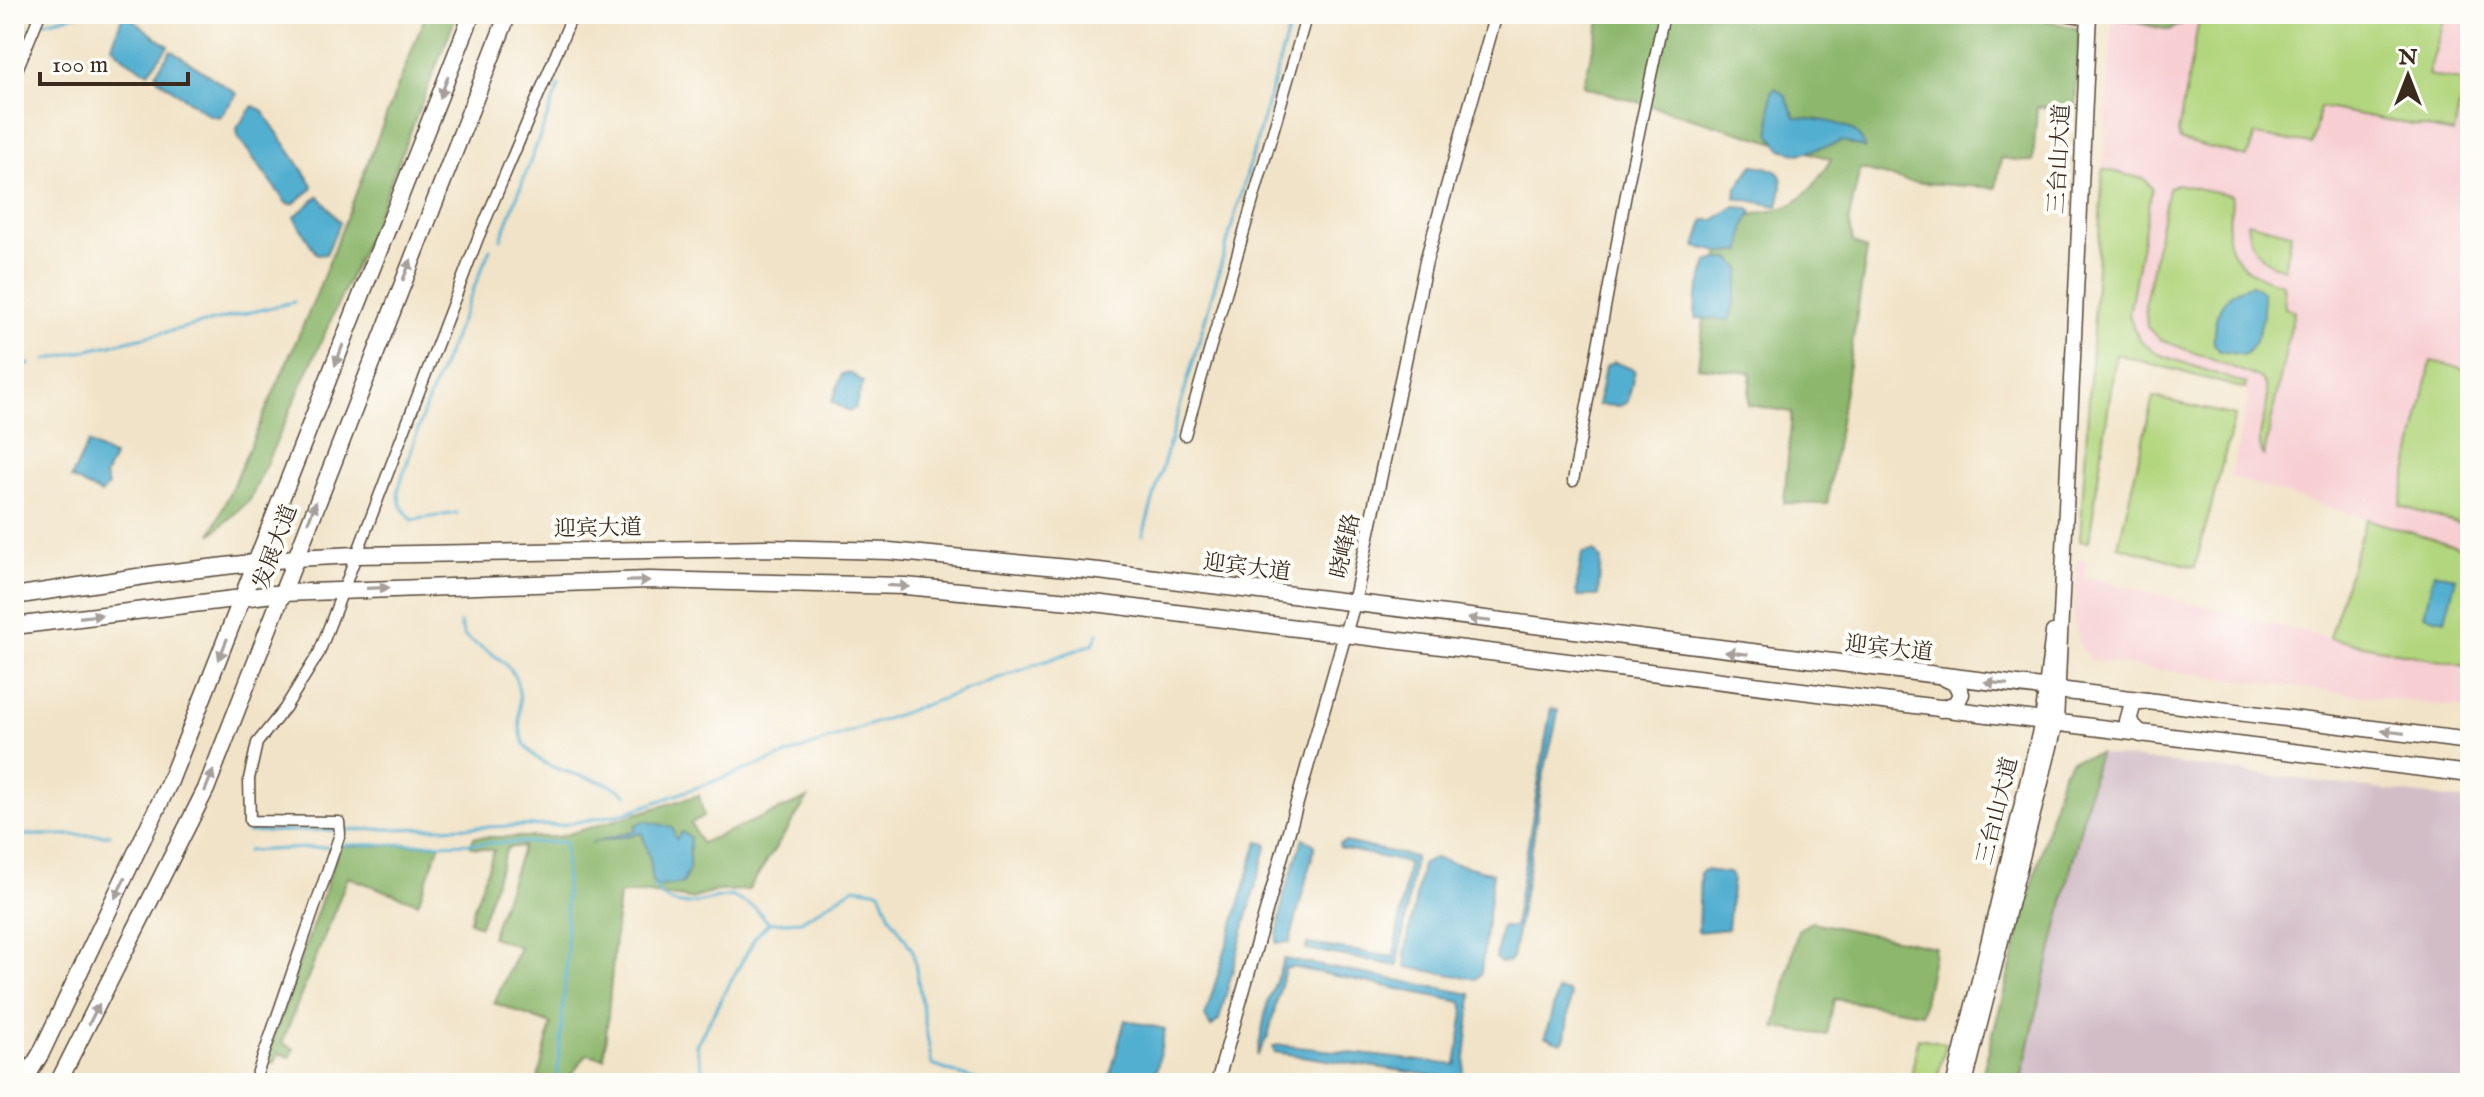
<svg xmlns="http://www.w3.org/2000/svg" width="2484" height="1097" viewBox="0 0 2484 1097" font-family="'IM FELL English','Noto Serif SC',serif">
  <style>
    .built { fill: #f7cfd3 }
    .industrial { fill: #d2bdc7 }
    .green { fill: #b2d67e; stroke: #76804e; stroke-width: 2 }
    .forest { fill: #8db76d; stroke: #647046; stroke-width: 2 }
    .water { fill: #52afd0; stroke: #466c77; stroke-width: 2 }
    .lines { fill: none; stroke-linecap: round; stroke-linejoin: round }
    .stream { stroke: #52afd0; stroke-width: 3 }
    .minor-casing { stroke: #564637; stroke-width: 13 }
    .tertiary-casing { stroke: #564637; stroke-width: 15 }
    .secondary-casing { stroke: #564637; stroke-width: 17 }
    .primary-casing { stroke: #564637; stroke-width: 19 }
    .trunk-casing { stroke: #564637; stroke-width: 19 }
    .minor { stroke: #fff; stroke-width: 10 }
    .tertiary { stroke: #fff; stroke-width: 12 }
    .secondary { stroke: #fff; stroke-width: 14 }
    .primary { stroke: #fff; stroke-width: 16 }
    .trunk { stroke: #fff; stroke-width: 16 }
    .oneway { fill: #a79f9a }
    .labels { text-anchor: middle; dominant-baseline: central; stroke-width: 8; stroke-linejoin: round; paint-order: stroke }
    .street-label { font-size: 22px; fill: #3b2a1e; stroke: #fdfcf7 }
  </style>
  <rect width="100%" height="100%" fill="#fdfcf7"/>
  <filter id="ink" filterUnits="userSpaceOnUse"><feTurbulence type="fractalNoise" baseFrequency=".0125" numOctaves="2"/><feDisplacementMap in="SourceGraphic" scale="16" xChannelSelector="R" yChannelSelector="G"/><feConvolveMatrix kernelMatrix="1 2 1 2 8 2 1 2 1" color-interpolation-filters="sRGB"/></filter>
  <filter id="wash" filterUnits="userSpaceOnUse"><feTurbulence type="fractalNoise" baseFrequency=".006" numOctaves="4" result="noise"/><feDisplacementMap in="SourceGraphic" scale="32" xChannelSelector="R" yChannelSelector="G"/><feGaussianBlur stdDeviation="1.8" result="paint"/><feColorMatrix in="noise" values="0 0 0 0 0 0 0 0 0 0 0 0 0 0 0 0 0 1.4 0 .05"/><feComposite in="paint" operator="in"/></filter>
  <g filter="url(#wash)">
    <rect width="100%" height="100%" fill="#f1e3c7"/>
    <!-- built -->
    <path class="built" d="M2113,14H2470V709L2093,661L2082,650L2073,620L2078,558L2086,560L2084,576L2329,638L2366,519L2231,477L2249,396L2245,389L2117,354L2089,542L2080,541Z"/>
    <!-- industrial -->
    <path class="industrial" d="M2098,754L2470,801V1083H2020Z"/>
    <!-- green -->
    <path class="green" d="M2200,14H2446L2428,75L2470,83V90L2459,107L2454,133L2320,107L2312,144L2255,135L2247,157L2180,140L2178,132Z
      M2103,169L2144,179L2152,188L2129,314L2133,327L2142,343L2161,355L2246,384L2245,389L2116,354L2089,542L2080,541Z
      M2177,184L2231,195C2234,206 2229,215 2228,226C2225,261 2254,277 2283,284L2285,308L2294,311L2264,456C2249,432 2281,402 2260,378L2161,340L2147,327L2145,303L2168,188Z
      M2247,222L2291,233L2284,269C2261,263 2248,245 2247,222Z
      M2431,361L2470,370V527L2400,506Z
      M2153,397L2235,416L2195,567L2118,546Z
      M2366,519L2470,550V667L2329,638Z
      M1918,1038L1946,1043L1936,1083H1910Z"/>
    <!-- forest -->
    <path class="forest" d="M426,14H457L372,228L250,500L211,535L315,298Z
      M1602,14H2021L2079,29L2075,108L2037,107L2033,162L2001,158L1996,188L1910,182L1860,169L1849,219L1853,242L1867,250L1827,504L1784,503L1792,412L1748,405L1751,373L1698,367C1702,331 1712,244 1739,222C1751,212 1767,213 1780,209C1804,203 1820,178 1831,159L1583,86Z
      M2113,14H2187L2182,24L2169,30L2112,17Z
      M2098,754L2020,1083H1980L2062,773L2072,760Z
      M699,795L704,816L691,823L701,843L808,798L748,890L717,891L691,899L647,893L619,894C614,949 609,1003 604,1058L587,1054L565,1083H537L551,1024L494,1003L520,947L491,937L523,846L507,848L480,926L469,922L494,850L471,847L474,837H558Z
      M440,844L418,903L348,877L282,1043L294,1049L290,1057L279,1053L274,1064L266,1060L340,846Z
      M1811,922L1935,947L1922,1013L1834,999L1827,1035L1775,1028L1798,930Z"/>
    <!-- water -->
    <path class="water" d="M122,17H129L168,46L148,73L124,58L112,46Z
      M171,50L237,94L220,117L209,115L158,79L156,73Z
      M1775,88L1785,95L1795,117C1817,120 1860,121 1865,149L1844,141L1800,154L1781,149L1770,134L1771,92Z
      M253,106L262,110L312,184L313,188L293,204H287L238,137L237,128Z
      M1753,165C1784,169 1786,176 1778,206L1735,198L1736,189Z
      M319,196L340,223L326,254L317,255L294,217Z
      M1734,207L1749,208L1752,212L1744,227L1742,251L1725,253L1696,247L1704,220H1714Z
      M1717,259H1731L1741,269L1730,320L1695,318L1696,298L1708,262Z
      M2252,285L2262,292C2266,313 2261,341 2244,355L2220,351L2214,344C2212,317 2222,290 2252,285Z
      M1614,362L1635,370L1628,401L1620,406L1598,405L1605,367Z
      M850,373L863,382L855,408L849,411L832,402L842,374Z
      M88,443L114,457L105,476L108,486L101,494L71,478Z
      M1594,551L1601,559L1598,596H1578L1576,591L1582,553Z
      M2434,572L2456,578L2445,620L2424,615Z
      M1551,708L1558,710C1555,737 1545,761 1541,788C1533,844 1523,901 1512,958L1509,962L1500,963L1496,958L1501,927H1514Z
      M645,821L672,827L676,839L682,832L690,837L689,869L683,883L657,887L652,882L651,863L642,833L591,843L636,830L635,825Z
      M1303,838L1315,845L1290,942L1276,943L1284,894Z
      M1258,842L1267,844L1219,1020L1211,1027L1205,1017Z
      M1345,842L1415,857L1398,966L1306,949L1307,944L1394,957L1408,863L1340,848L1339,844Z
      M1434,858L1493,873L1481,973L1476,979L1406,967L1405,954L1422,865Z
      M1704,870L1730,873L1733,877L1728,929L1698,932L1700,873Z
      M1284,959L1472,994L1463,1076L1456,1079L1274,1052L1273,1046L1281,1045L1456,1065L1464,1012L1462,1002L1292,967L1285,969L1268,1036L1257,1056L1267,1005Z
      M1558,990L1568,992L1571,996L1565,1038L1561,1043L1545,1037Z
      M1125,1020L1165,1029L1154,1083H1108Z"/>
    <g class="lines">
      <!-- stream -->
      <path class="stream" d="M45,22L79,14
        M14,29L27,26
        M501,239L559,86
        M46,360L294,302
        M14,367L29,364
        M457,513L412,520L401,506L398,491L425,408L490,249
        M1143,535L1293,14
        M460,623L464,636C479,648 501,655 512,672C528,697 511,726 528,749C550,778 599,772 627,795
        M344,830L561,825L626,813L1093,644L1098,633
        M248,832L336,830
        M14,835H110
        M344,845L565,842L567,958L557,1083
        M247,851L327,847
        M654,886C673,918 706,898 731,896L755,908L769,923L801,921L855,887L880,891L890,916L913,951L932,1065L985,1083
        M715,1083L702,1069L696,1045L756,936L769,923"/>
    </g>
  </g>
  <g filter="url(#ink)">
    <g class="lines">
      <!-- minor casing -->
      <g class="minor-casing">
        <path id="minor" d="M14,16L20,14
          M14,77L40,14
          M1185,435L1307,14
          M1573,481L1626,194L1664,14
          M254,1083L340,834L339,822L250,821L249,779L257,743L285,708L319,653L478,238L573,14"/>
      </g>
      <!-- tertiary casing -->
      <g class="tertiary-casing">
        <path id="tertiary" d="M2065,14L2089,18
          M1217,1083L1354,603L1426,261L1496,14"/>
      </g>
      <!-- secondary casing -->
      <g class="secondary-casing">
        <path id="secondary" d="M1954,1083L2042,722L2053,632
          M1965,1083L2056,723L2089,14"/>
      </g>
      <!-- primary casing -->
      <g class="primary-casing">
        <path id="primary" d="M1941,709L1956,704L1961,694L1956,683L1943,677
          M2141,734L2128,721L2133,703L2148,701
          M23,1083L41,1053L170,781L472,14
          M58,1083L206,789L508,14"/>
      </g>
      <!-- trunk casing -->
      <g class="trunk-casing">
        <path id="trunk" d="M14,596L157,574L294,558L356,555L767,548L889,551L1099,571L2470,741
          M14,626L282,593L649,580L905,586L1103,604L2470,774"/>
      </g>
      <!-- minor -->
      <use href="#minor" class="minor"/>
      <!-- tertiary -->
      <use href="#tertiary" class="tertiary"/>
      <!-- secondary -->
      <use href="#secondary" class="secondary"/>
      <!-- primary -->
      <use href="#primary" class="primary"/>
      <!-- trunk -->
      <use href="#trunk" class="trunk"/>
    </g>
    <!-- one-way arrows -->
    <defs><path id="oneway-solid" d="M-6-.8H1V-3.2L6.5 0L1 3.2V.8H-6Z" transform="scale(2)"/></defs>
    <g class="oneway">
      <use href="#oneway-solid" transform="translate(444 87) rotate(111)"/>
      <use href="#oneway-solid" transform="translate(407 270) rotate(-68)"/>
      <use href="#oneway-solid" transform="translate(339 355) rotate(111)"/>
      <use href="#oneway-solid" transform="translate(312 512) rotate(-69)"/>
      <use href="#oneway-solid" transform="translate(638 581) rotate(-1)"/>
      <use href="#oneway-solid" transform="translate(898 586) rotate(3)"/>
      <use href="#oneway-solid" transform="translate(378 588) rotate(-2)"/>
      <use href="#oneway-solid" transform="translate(91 616) rotate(-7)"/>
      <use href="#oneway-solid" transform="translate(1479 620) rotate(-173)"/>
      <use href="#oneway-solid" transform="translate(223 649) rotate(112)"/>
      <use href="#oneway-solid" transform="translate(1737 653) rotate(-173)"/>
      <use href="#oneway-solid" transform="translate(1996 683) rotate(-174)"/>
      <use href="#oneway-solid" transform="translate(2393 732) rotate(-173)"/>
      <use href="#oneway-solid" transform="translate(209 781) rotate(-68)"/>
      <use href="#oneway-solid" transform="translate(120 888) rotate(116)"/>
      <use href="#oneway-solid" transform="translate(94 1014) rotate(-63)"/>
    </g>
  </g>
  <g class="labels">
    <!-- street labels -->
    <g class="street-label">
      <text transform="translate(2060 159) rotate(-87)">三台山大道</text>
      <text transform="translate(598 529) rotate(-1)">迎宾大道</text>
      <text transform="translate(1346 546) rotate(-77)">晓峰路</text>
      <text transform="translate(276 547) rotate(-70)">发展大道</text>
      <text transform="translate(1247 568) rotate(7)">迎宾大道</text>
      <text transform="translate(1889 649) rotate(6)">迎宾大道</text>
      <text transform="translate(1998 811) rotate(-76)">三台山大道</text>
    </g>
  </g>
  <!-- margin -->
  <rect width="2484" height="1097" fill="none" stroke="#fdfcf7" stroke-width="48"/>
  <!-- north arrow -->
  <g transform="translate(2408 76)" stroke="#fdfcf7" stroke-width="6" paint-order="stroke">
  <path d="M0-6L14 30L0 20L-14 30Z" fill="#3b2a1e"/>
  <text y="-12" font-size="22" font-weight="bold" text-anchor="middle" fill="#3b2a1e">N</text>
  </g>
  <!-- scale -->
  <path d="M40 72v12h148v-12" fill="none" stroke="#3b2a1e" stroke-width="4"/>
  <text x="52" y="72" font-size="24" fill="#3b2a1e" stroke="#fdfcf7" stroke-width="6" paint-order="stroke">100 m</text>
</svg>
